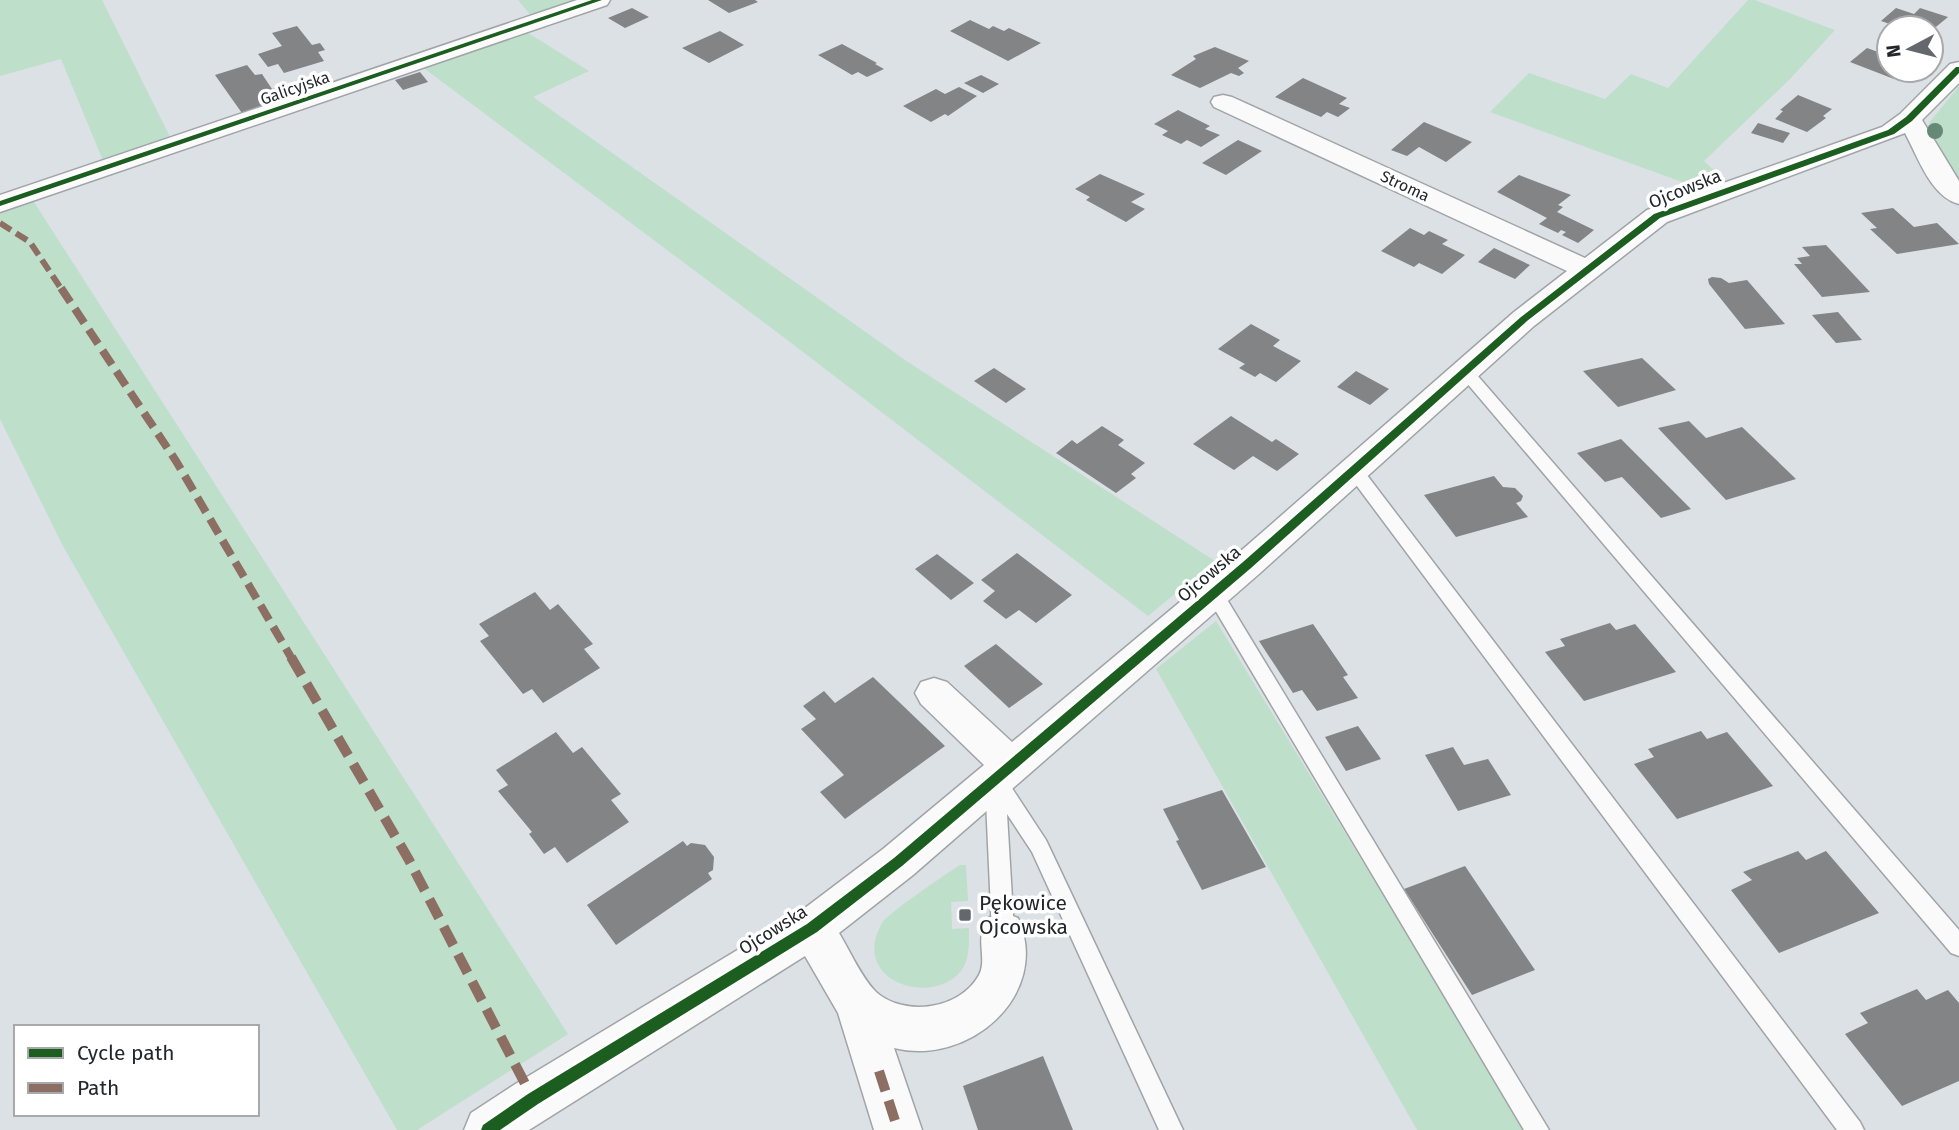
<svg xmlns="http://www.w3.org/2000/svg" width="1959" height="1130" viewBox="0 0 1959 1130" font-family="'Fira Sans',sans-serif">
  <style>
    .green { fill: #bedfca }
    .building { fill: #828486 }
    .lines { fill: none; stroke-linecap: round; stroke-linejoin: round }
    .service-casing { stroke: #a1a4a7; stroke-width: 3 }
    .minor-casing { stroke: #a1a4a7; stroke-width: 3 }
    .service { fill: #fafafb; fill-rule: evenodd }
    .minor { fill: #fafafb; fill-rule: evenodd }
    .quiet-far2 { stroke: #8d6e63; stroke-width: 6; stroke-dasharray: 13 6; stroke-linecap: butt }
    .quiet-far1 { stroke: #8d6e63; stroke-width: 8; stroke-dasharray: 17 8; stroke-linecap: butt }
    .quiet { stroke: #8d6e63; stroke-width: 10; stroke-dasharray: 21 10; stroke-linecap: butt }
    .cycleway-casing { stroke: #fff; stroke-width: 5 }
    .cycleway { fill: #1b5e20; fill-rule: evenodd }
    .tree { fill: #678777 }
    .poi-dot { fill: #64686c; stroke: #fff; stroke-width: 2.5 }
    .labels { text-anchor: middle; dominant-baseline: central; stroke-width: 7; stroke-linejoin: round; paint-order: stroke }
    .far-street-label { font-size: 16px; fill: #24272a; stroke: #fff }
    .street-label { font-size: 18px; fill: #24272a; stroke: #fff }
    .near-poi-label { font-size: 21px; fill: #24272a; stroke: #fff; text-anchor: start }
  </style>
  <rect width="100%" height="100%" fill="#dce1e6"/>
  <!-- green -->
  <path class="green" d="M0,0H102L173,143L104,163L61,59L0,76Z
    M518,0H587L533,18Z
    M1748,0H1755L1835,30L1789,80L1704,161L1716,172L1693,186L1490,112L1529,73L1605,99L1631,74L1668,88Z
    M525,31L589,71L533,97L908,362L1215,561L1148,616L786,339L421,66Z
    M1959,86V188L1949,178L1929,123Z
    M32,199L568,1034L417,1130H397L63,546L0,419V210Z
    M1216,621L1526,1130H1417L1156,669Z
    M960,865H966L968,901L951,902L952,929L969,928C969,941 970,960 961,971C932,1007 849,982 882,923C888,913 946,874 960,865Z"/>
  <!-- building -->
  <path class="building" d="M708,0H755L758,2L729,13Z
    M632,8L649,17L625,28L608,18Z
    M1896,8L1914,14L1920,8L1948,17L1931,31V28H1902L1881,21Z
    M970,20L989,29L993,26L1004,31L1009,28L1041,43L1008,61L950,31Z
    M297,26L312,45L320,43L325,50L318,52L324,61L284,73L278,64L268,67L258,54L282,46L272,33Z
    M720,31L744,45L709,63L682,48Z
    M842,44L877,63L875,64L884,69L867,77L858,72L852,75L818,55Z
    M1215,47L1249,61L1238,68L1244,73L1239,76L1231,73L1200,88L1171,75L1196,59L1193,56Z
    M1867,48L1889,56V70H1904L1894,79L1850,62Z
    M247,65L255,75L262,74L272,89L279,87L284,93L276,97L282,104L244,116L215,75Z
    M420,72L428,82L403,90L395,80Z
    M981,75L999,84L983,93L964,83Z
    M1303,78L1347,98L1339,104L1350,108L1338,117L1327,112L1321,117L1275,97Z
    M959,87L977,96L948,116L945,114L931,122L903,106L936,89L945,94Z
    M1798,95L1832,109L1823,116L1826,118L1807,132L1775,119L1783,111L1780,110Z
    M1178,110L1210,126L1205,129L1220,135L1201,147L1187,140L1181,144L1162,135L1168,131L1154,124Z
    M1424,122L1472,142L1446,162L1419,147L1407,156L1391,150Z
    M1758,123L1790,133L1783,143L1751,133Z
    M1238,140L1262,151L1226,175L1202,163Z
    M1100,174L1145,194L1131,202L1145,209L1126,222L1086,200L1090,197L1075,189Z
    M1519,175L1571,195L1558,205L1563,207L1557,212L1594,230L1578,243L1562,235L1566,232L1561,230L1558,233L1539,224L1547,218L1497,192Z
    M1893,208L1914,227L1937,223L1959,244L1897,254L1870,229L1877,228L1861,213Z
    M1410,228L1424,235L1429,231L1448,240L1442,244L1465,255L1442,274L1419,263L1414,267L1381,251Z
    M1826,245L1855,276L1870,292L1822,297L1794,264H1802L1797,258L1810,256L1802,247Z
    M1494,248L1530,265L1515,279L1478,262Z
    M1712,277L1721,278L1729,283L1747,280L1785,324L1745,329L1709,284L1708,279Z
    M1838,312L1862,340L1836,343L1812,315Z
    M1251,324L1280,340L1273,346L1301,361L1276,382L1260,373L1255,377L1239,368L1245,364L1218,349Z
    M1642,358L1676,390L1618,407L1583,371Z
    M994,368L1026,389L1006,403L974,381Z
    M1356,371L1389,389L1370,405L1337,387Z
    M1231,416L1272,442L1276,439L1299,454L1277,471L1253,456L1234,470L1193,444Z
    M1689,421L1706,438L1742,427L1796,479L1726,500L1658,428Z
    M1102,426L1124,440L1118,445L1145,463L1131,474L1136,478L1116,493L1056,453L1072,440L1077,444Z
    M1621,439L1691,509L1661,518L1622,477L1605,482L1577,453Z
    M1494,476L1503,487L1515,488L1523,496L1521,501L1516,503L1528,517L1456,537L1424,495Z
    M1017,553L1072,595L1036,623L1019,610L1006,619L983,601L995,591L981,580Z
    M937,554L974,583L951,600L915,569Z
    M535,592L550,610L558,604L593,644L584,649L600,668L543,703L532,689L523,694L480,641L489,636L479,624Z
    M1610,623L1616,630L1635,624L1676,672L1584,701L1545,652L1565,646L1560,639Z
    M1313,624L1348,675L1343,677L1358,698L1317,711L1302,690L1293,693L1259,641Z
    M996,644L1043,684L1009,708L964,666Z
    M873,677L945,746L845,819L820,792L844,775L801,729L816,719L803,706L824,691L835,703Z
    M1358,726L1381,759L1346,771L1325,737Z
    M1701,731L1707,739L1727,732L1773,786L1677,819L1634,764L1654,757L1648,749Z
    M556,732L573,753L582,747L601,770L621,794L611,800L629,822L567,863L555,847L544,854L529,834L532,832L498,791L508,785L496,770Z
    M1453,747L1464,765L1488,759L1511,795L1458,811L1425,755Z
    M1222,790L1266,867L1202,890L1176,841L1179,840L1163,809Z
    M683,841L687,846L691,843L705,845L714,857L713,870L708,873L712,879L616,945L587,905Z
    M1798,851L1806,860L1826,851L1879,913L1779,953L1731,890L1752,880L1743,872Z
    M1465,866L1535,970L1472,995L1404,889Z
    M1917,989L1926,1000L1948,990L1959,1003V1081L1902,1106L1845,1034L1868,1023L1860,1013Z
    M1043,1056L1073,1130H978L963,1086Z"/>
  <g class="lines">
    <!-- service casing -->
    <g class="service-casing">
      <path id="service" d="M1465,366L1470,367L1959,930V956L1951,953L1460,375L1457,371L1460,367Z
        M1354,464L1360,466L1860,1122L1864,1130H1837L1348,474L1346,470Z
        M1214,586L1220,588L1549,1130H1524L1208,598L1205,593L1208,588Z
        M995,771L1002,773L1046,840L1183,1130H1159L1032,852L1007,814L1014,932L1011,939L1003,942L995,939L992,932L985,779L988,773Z"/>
    </g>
    <!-- minor casing -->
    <g class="minor-casing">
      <path id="minor" d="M577,0H610L607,5L0,212V195Z
        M1959,62V83L1922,120L1959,181V204C1931,197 1918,157 1905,133L1667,222L1534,326L1259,574L913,875L839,933C850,951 861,977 876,992C904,1017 960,1010 979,975C986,962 979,946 982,933C982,928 986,922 988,918L1003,912L1018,918C1052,994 969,1067 894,1048L922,1130H874L838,1013L805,956L529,1130H464L471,1113L517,1083L797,914L883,849L984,765L921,704L915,693L921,682L934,678L947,682L1012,742L1235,556L1514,312L1567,271L1214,107L1211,102L1214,97L1223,95L1232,97L1585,258L1647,210L1882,127L1900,114L1950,64Z"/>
    </g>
    <!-- service -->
    <use href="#service" class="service"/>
    <!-- minor -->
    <use href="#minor" class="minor"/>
    <!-- quiet-far2 -->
    <path class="quiet-far2" d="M0,223L30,242L62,290"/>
    <!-- quiet-far1 -->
    <path class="quiet-far1" d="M61,288L176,461L292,659"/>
    <!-- quiet -->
    <path class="quiet" d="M291,657L409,860L533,1099
      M879,1071L898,1130"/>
    <!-- cycleway casing -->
    <g class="cycleway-casing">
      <path id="cycleway" d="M592,0H602L0,206V201Z
        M1956,67H1959V73L1912,121L1894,134L1660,218L1527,321L1251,568L902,866L817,932L538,1104L500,1130H481L483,1125L528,1094L807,924L894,858L1243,562L1521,317L1654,214L1888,130L1906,117Z"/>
    </g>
    <!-- cycleway -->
    <use href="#cycleway" class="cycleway"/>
  </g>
  <!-- trees -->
  <circle class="tree" cx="1935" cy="131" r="8"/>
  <!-- markers -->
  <rect class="poi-dot" x="958" y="908" width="14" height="14" rx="3.5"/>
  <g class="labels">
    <!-- far-street labels -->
    <g class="far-street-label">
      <text transform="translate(295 88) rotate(-19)">Galicyjska</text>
      <text transform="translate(1405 186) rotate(25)">Stroma</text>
    </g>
    <!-- street labels -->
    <g class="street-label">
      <text transform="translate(1685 189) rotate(-22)">Ojcowska</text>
      <text transform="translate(1209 574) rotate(-40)">Ojcowska</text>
      <text transform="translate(773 930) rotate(-32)">Ojcowska</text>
    </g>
    <!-- near-poi labels -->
    <g class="near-poi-label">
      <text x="979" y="903">Pękowice<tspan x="979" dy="24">Ojcowska</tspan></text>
    </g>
  </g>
  <!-- legend -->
  <rect x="14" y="1025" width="245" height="91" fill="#ffffff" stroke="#a7a9aa" stroke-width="2"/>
  <rect x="28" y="1048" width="35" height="10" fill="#1b5e20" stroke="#a7a9aa" stroke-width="2"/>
  <text x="77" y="1060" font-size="21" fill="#24272a">Cycle path</text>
  <rect x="28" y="1083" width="35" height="10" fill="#8d6e63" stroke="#a7a9aa" stroke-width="2"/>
  <text x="77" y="1095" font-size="21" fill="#24272a">Path</text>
  <!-- north arrow -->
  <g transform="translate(1910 49) rotate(263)"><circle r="33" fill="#ffffff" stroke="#a7a9aa" stroke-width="2"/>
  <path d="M0-5L12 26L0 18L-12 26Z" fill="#64686c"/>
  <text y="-10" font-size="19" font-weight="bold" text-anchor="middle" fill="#24272a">N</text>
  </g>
</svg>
